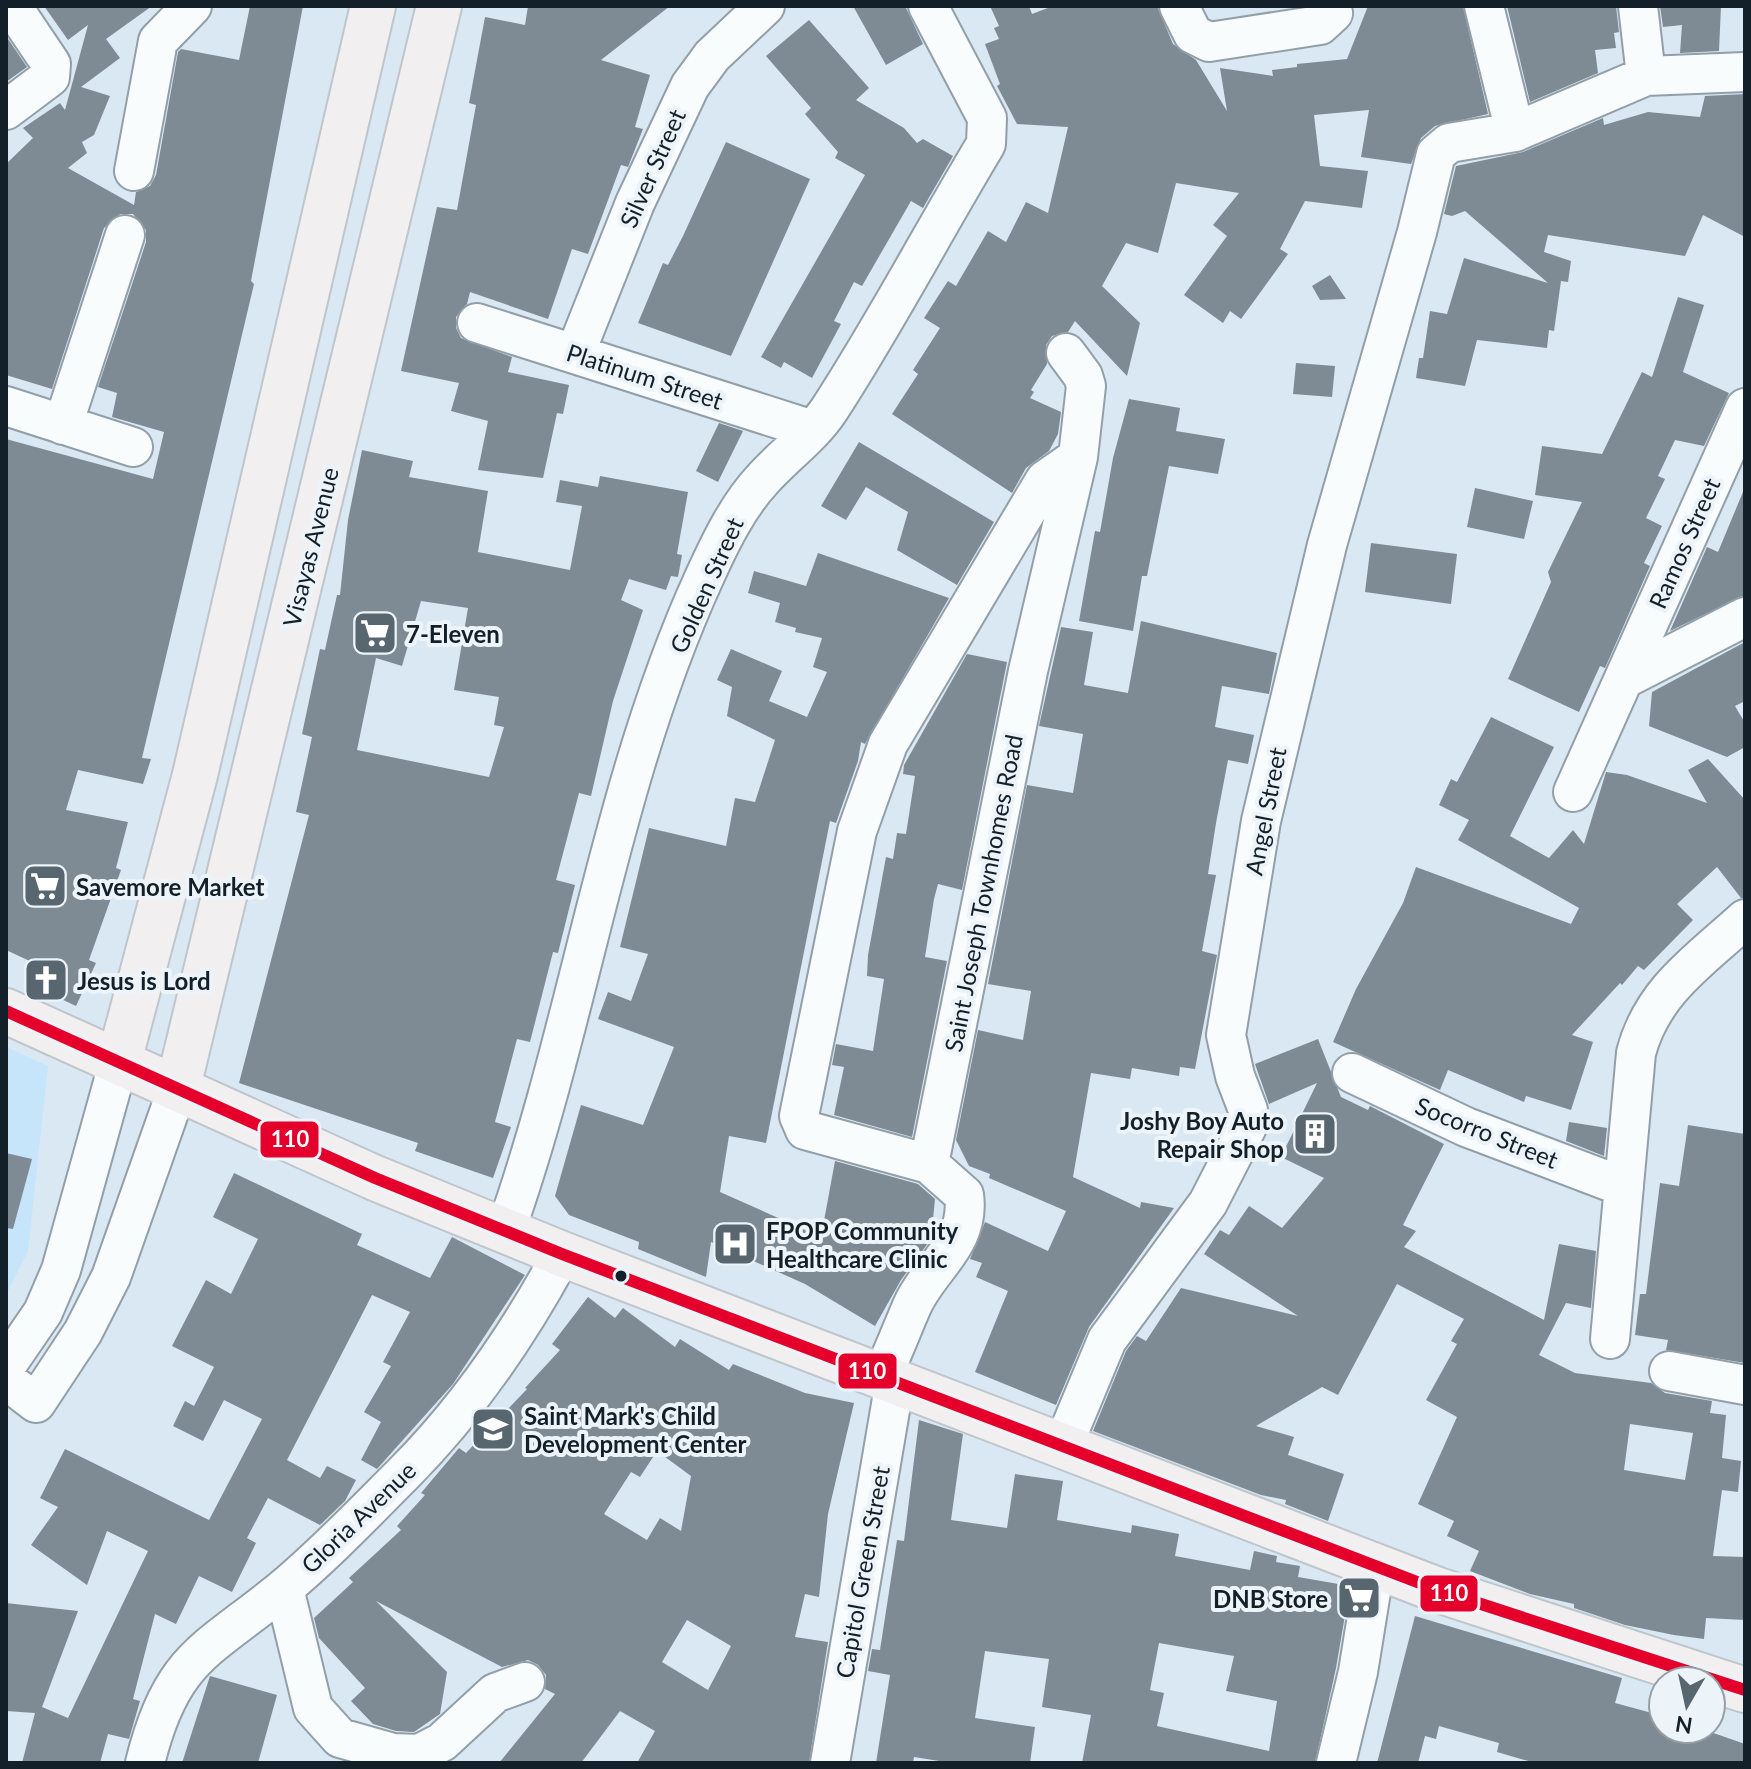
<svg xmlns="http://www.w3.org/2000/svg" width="1751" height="1769" viewBox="0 0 1751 1769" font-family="Lato,sans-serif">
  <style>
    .built { fill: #c6e4fa }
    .building { fill: #7e8b94; fill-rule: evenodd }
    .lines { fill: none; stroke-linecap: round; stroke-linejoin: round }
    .minor-casing { stroke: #929fa8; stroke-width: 42 }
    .major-casing { stroke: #bec6cc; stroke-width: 48 }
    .minor { stroke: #f9fcfd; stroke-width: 38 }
    .major { stroke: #f2eff0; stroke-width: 44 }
    .bus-1-casing { stroke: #edf4f9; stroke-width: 18 }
    .bus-1 { stroke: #e4002b; stroke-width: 12 }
    .bus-dot { fill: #132029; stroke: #edf4f9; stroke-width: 3 }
    .labels { text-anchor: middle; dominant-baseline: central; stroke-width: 8; stroke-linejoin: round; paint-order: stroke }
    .street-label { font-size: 24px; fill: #132029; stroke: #edf4f9 }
    .poi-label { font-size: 24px; font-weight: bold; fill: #132029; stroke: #edf4f9; text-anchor: start }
    .line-badge { stroke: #edf4f9; stroke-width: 3 }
    .badge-label { font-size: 22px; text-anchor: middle; font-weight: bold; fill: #fff }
  </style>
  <rect width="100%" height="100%" fill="#d9e8f3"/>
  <!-- built -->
  <path class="built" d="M6,1047L48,1066L28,1251L6,1295Z"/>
  <!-- building -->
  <path class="building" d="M44,6H152L106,39L120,58L81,87L110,96L94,135L82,142L87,153L68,168L134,205L136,192L150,186L156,175L178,52L181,49L239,60L250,6H303L251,281L254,284L142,758L151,759L143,784L78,770L66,810L128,822L116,868L121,870L89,960L96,963L76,1006L25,982L34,963L6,950V439L153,479L164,432L112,417L117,393L98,387L146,242V230L133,214H120L104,228L52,389L6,375V164L33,138L23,128L60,103L65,110L88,25L68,40Z
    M528,6H670L601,60L650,75L635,127L643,129L628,167L621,165L588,254L572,249L548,319L470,292L467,304L456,317V328L461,338L512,357L508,372L569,385L563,414L557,413L543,478L478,470L488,421L451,411L459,383L401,371L437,207L457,210L476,105L469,103L485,17L525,25Z
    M853,6H905L923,44L886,65Z
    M990,6H1029L1032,14L1053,6H1157L1173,44L1196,60L1227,111L1220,68L1273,76L1272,70L1297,67V64L1347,59L1368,6H1463L1488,114L1435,126L1421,138L1411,164L1361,157L1369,110L1314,115L1320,166L1368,171L1362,208L1305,201L1280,249L1288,254L1241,319L1230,311L1223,323L1184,295L1227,236L1213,225L1239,193L1176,183L1158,253L1126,243L1102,286L1140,323L1127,376L1075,321L1068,332L1052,336L1046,345L1047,364L1031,390L1034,392L1030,398L1061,412L1058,434L1049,451L1026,468L1012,493L892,414L918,374L913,370L940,328L924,318L948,281L956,286L988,231L1006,242L1026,202L1048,213L1068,127L1017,124L997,86L1000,84L985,44L999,39L994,28L999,26Z
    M1507,6H1616L1619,32L1614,33L1616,48L1595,50L1598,73L1530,102Z
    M1660,6H1721L1719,51L1680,53L1682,25L1663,27Z
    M809,20L869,88L856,100L904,128L917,143L923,139L953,156L923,208L911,201L862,286L854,282L834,321L841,324L812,378L784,362L781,368L761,357L865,175L835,158L838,152L805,114L811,108L766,56Z
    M6,36L27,67L6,82Z
    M1745,94V237L1703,215L1685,256L1548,235L1544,252L1571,261L1568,282L1561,281L1554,331L1549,330L1547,348L1477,340L1465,386L1416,378L1419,358H1423L1430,311L1447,314L1464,258L1548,283L1465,211L1452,216L1444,214L1456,166L1523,152L1603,118L1604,125L1648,112L1700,117L1705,96Z
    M726,142L810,179L731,356L638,323L663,263L668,265L683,236Z
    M1330,275L1346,299L1320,300L1312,286Z
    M1678,297L1704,305L1683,372L1729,393L1704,446L1675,440L1658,476L1665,479L1646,518L1662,526L1644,563L1650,566L1605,668L1600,666L1579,712L1508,679L1551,582L1548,572L1582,502L1535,495L1542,446L1602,454L1642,372L1652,377Z
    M1296,363L1335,366L1332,397L1293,394Z
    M1129,399L1180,408L1176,431L1225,439L1218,474L1169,466L1147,576H1142L1133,631L1079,621L1095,531L1100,532L1113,458Z
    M719,423L743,431L718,482L696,471Z
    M859,442L994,522L957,585L897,550L908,512L866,487L846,520L821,506Z
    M362,450L413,461L409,477L488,491L478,552L570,570L582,506L556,502L560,480L598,487L600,476L688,492L677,554L682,555L678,577L671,576L666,590L629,579L621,600L643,610L613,701L591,796L579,793L556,880L575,885L558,953L553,952L530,1042L517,1039L495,1122L511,1127L493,1178L415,1151L418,1143L239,1083L309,815L296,812L312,737L302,734L320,649L325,650L337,595H340L348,520ZM421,601L468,608L454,690L499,697L494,725L504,727L489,777L357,750L376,658L402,666Z
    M1745,487V595L1670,631L1707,547L1718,552Z
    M1475,488L1533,501L1524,539L1467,527Z
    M1371,543L1457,554L1451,604L1365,592Z
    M818,553L949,598L865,744L861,742L858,761L836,823L830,821L766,1143L729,1136L720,1192L821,1237L835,1161L918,1184L935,1199L931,1239L901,1280L875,1326L805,1284L711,1242L706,1277L638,1249L639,1242L569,1215L555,1196L581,1105L643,1125L674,1047L598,1019L608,992L631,1001L648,954L620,947L649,828L726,846L735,798L755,802L775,740L727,716L732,687L717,680L731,649L782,671L769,701L807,717L827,672L813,667L822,638L795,632L796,628L775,622L780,603L748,593L754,571L806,586Z
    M1141,621L1277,653L1269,694L1222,686L1215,727L1254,735L1248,764L1228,760L1216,823L1208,874L1216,875L1202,951L1217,955L1195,1069L1180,1067L1179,1076L1132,1068L1130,1079L1091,1073L1073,1177L1140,1208L1141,1202L1174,1208L1089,1327L1056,1405L975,1372L1008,1291L976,1277L982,1263L970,1259L985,1222L1048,1251L1066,1211L989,1178L990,1174L969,1166L956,1140L978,1030L1023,1040L1031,991L988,984L1027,785L1073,793L1083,734L1039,726L1061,627L1093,632L1084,685L1128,693Z
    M1745,642V701L1735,706L1745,723V747L1727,757L1649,726L1652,692Z
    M967,654L1007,662L962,890L938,884L934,899L925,957L947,961L912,1137L834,1115L844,1067L832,1065L836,1044L873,1051L884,979L867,976L868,955L886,857L893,859L897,833L906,834L915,776L903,774L904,765Z
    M1491,717L1554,747L1510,836L1549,858L1573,830L1584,844L1606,772L1627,775L1707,803L1688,770L1708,759L1745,800V898H1741L1717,867L1677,904L1693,920L1644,970L1638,966L1622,985L1620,983L1572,1035L1593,1042L1571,1110L1526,1096L1524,1102L1448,1070L1440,1090L1333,1042L1356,989L1403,903L1416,867L1571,924L1579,908L1458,840L1469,820L1439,805L1451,779L1457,782Z
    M1318,1039L1341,1097L1368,1110L1370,1106L1444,1144L1403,1225L1416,1231L1404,1247L1544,1320L1559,1244L1596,1251L1591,1308L1566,1303L1539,1355L1575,1373L1651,1383L1665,1393L1712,1401L1710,1413L1726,1415L1722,1458L1741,1461L1738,1492L1722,1490L1713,1556L1745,1557V1620L1706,1618L1704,1639L1674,1635L1625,1625L1574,1608V1604L1530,1594L1470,1571L1479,1551L1447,1536L1454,1521L1418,1504L1457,1417L1426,1400L1457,1344L1451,1341L1464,1319L1397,1284L1338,1395L1322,1387L1256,1426L1294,1437L1288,1455L1344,1474L1328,1521L1285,1504L1286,1500L1261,1495L1093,1431L1126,1351L1137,1336L1146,1341L1181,1288L1298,1316L1204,1254L1220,1230L1229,1235L1249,1206L1282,1228L1324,1178L1281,1157L1317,1083L1269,1104L1255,1064ZM1630,1424L1693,1433L1685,1480L1624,1470Z
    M1569,1122L1607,1128L1604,1156L1566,1141Z
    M1688,1125L1745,1134V1363L1666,1350L1668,1340L1635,1335L1640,1294H1646L1660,1183L1679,1186Z
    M6,1153L32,1159L13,1229L6,1228Z
    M234,1173L362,1234L357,1245L430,1278L452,1237L525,1275L453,1384L377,1469L361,1460L381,1422L364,1412L391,1366L383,1362L410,1312L372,1295L287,1460L320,1478L327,1466L356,1480L345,1501L320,1525L268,1498L247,1538L256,1543L232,1592L199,1576L176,1624L155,1614L133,1699L140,1701L129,1739L108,1734L100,1763H22L35,1713L6,1711V1603L78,1611L42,1707L68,1718L148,1551L107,1531L87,1585L31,1545L58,1507L40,1498L65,1449L209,1520L262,1419L224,1400L203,1441L173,1426L185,1401L194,1406L214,1367L172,1346L206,1280L231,1294L258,1239L213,1217Z
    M588,1297L615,1318L623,1308L675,1347L680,1339L729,1370L733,1364L805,1393L854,1403L828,1514L819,1597L805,1594L795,1637L828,1642L809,1763H637L655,1731L620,1711L581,1763H499L555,1694L545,1689L546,1675L538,1665L528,1660L502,1667L376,1601L447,1672L440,1714L414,1732L396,1731L373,1724L351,1701L365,1688L319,1638L314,1618L353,1582L349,1578L401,1530L397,1526L425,1495L421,1493L459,1448L466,1453L527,1389L525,1388L560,1350L552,1344ZM657,1451L691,1476L681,1531L660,1518L647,1540L604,1514L631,1472L640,1477ZM687,1620L731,1646L708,1690L662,1662Z
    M919,1420L963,1434L951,1520L1007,1528L1015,1474L1063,1481L1057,1520L1131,1533L1132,1525L1179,1534L1175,1556L1250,1570L1254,1551L1277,1556L1276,1562L1300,1566L1298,1577L1350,1586L1336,1668L1315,1763H1082L1091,1715L1042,1707L1049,1659L985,1651L975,1718L1035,1727L1030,1763H952L914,1757L913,1763H876L890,1675L868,1671L872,1649L880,1650L897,1540L904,1541ZM1159,1643L1234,1656L1226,1691L1277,1701L1269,1751L1157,1726L1164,1693L1150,1690Z
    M1415,1616L1622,1678L1615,1703L1663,1716V1729H1702L1745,1744V1763H1535L1497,1752L1499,1743L1439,1726L1436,1739L1425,1736L1418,1763H1377Z
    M210,1676L277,1695L258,1763H182Z"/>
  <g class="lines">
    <!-- minor casing -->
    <g class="minor-casing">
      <path id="minor" d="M1179,6L1193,34L1209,42L1320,25L1333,13L1331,6
        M1484,6L1515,132
        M1638,6L1646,76
        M6,110L50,77L51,64L12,6
        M134,171L158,41L192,6
        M477,323L813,430
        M575,354L635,203L690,86L712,56L765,6
        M6,406L133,447
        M63,425L125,235
        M1624,679L1745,617
        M1573,792L1745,408
        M1352,1073L1466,1127L1624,1187
        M929,1164L1028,671L1078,457L1086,386L1083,376L1066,353
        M505,1232C581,1018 609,786 704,578C719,545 737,507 762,480C783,456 811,437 829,410C885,324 933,232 986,144L987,118L928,6
        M1610,1339L1636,1053C1652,991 1700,960 1745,919
        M6,1366L43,1312L61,1270L119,1061
        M1669,1371L1745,1385
        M882,1376C893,1353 902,1329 912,1306C929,1267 971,1244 964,1195L929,1164L805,1130L799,1116L857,831L888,744L1045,480L1078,457
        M6,1380L36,1403L83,1332L111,1277L178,1087
        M1062,1448L1107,1340L1208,1203L1247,1127L1248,1110L1235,1076L1226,1035L1261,821L1327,545L1417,232L1436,154L1449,143L1515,132L1646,76L1745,72
        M284,1588L313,1708L340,1738L393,1753L419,1754L442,1742L495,1693L525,1682
        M145,1763C171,1657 206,1652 283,1589C325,1554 364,1513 402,1475C468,1409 518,1336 562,1254
        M830,1763L895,1381
        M1336,1763L1358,1672L1375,1567"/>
    </g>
    <!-- major casing -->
    <g class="major-casing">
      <path id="major" d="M6,1011L375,1178L562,1254L1438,1590L1745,1690
        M119,1061L195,775L373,6
        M178,1087L439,6"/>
    </g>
    <!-- minor -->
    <use href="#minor" class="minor"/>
    <!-- major -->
    <use href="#major" class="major"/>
    <!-- bus-1 casing -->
    <g class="bus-1-casing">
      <path id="bus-1" d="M6,1011L375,1178L562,1254L1438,1590L1745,1690"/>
    </g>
    <!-- bus-1 -->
    <use href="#bus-1" class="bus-1"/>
  </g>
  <!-- icons -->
  <defs>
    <g id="supermarket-square" transform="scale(2.3)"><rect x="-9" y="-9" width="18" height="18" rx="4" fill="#586670" stroke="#edf4f9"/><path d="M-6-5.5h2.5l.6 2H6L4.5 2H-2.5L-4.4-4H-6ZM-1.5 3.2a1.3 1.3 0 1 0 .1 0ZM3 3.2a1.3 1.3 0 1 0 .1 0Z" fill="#fff"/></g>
    <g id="church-square" transform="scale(2.3)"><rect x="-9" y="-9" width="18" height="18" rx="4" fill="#586670" stroke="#edf4f9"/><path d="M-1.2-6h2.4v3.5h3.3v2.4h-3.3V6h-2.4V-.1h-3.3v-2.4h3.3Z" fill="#fff"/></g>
    <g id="building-square" transform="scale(2.3)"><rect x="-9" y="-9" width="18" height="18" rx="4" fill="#586670" stroke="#edf4f9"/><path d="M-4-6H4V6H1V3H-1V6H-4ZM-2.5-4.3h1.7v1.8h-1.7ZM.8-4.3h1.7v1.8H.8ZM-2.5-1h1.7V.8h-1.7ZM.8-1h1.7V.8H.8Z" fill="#fff"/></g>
    <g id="hospital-square" transform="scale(2.3)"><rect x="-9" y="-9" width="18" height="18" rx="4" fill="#586670" stroke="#edf4f9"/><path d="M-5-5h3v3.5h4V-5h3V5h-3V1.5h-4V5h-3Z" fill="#fff"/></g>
    <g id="school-square" transform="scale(2.3)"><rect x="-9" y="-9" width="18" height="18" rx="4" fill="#586670" stroke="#edf4f9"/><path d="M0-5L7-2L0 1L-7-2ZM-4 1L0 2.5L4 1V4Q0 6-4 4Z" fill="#fff"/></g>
  </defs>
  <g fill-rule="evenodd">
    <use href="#supermarket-square" x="375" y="633"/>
    <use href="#supermarket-square" x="45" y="886"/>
    <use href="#church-square" x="46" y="980"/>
    <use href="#building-square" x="1315" y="1134"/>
    <use href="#hospital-square" x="735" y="1244"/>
    <use href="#school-square" x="493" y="1429"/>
    <use href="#supermarket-square" x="1359" y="1598"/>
  </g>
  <!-- markers -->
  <circle class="bus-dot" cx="621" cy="1276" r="7"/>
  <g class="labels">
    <!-- street labels -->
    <g class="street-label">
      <text transform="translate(652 168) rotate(-66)">Silver Street</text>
      <text transform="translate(645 376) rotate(18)">Platinum Street</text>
      <text transform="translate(1684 543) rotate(-66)">Ramos Street</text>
      <text transform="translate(310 547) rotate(-76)">Visayas Avenue</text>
      <text transform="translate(706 585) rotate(-66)">Golden Street</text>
      <text transform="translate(1265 811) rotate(-79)">Angel Street</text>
      <text transform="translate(983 893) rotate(-79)">Saint Joseph Townhomes Road</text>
      <text transform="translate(1487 1132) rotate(22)">Socorro Street</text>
      <text transform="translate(358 1517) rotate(-44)">Gloria Avenue</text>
      <text transform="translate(862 1572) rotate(-80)">Capitol Green Street</text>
    </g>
    <!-- poi labels -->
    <g class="poi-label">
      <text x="406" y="633">7-Eleven</text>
      <text x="76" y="886">Savemore Market</text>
      <text x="77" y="980">Jesus is Lord</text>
      <text x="1284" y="1120" text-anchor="end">Joshy Boy Auto<tspan x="1284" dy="28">Repair Shop</tspan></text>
      <text x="766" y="1230">FPOP Community<tspan x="766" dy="28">Healthcare Clinic</tspan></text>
      <text x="524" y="1415">Saint Mark's Child<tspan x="524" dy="28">Development Center</tspan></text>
      <text x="1328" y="1598" text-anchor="end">DNB Store</text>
    </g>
  </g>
  <g class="line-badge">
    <rect x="259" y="1120" width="61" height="39" rx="8" fill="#e4002b"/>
    <rect x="837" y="1352" width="61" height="38" rx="8" fill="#e4002b"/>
    <rect x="1419" y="1574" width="60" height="39" rx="8" fill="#e4002b"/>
  </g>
  <g class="badge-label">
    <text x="290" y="1147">110</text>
    <text x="867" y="1379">110</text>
    <text x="1449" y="1601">110</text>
  </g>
  <!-- border -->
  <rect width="1751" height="1769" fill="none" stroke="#132029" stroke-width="16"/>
  <!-- north arrow -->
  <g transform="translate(1687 1705) rotate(189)"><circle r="38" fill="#edf4f9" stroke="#969fa6" stroke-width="2"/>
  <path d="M0-6L14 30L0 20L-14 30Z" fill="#586670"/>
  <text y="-12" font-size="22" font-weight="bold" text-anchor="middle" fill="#132029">N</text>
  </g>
</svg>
